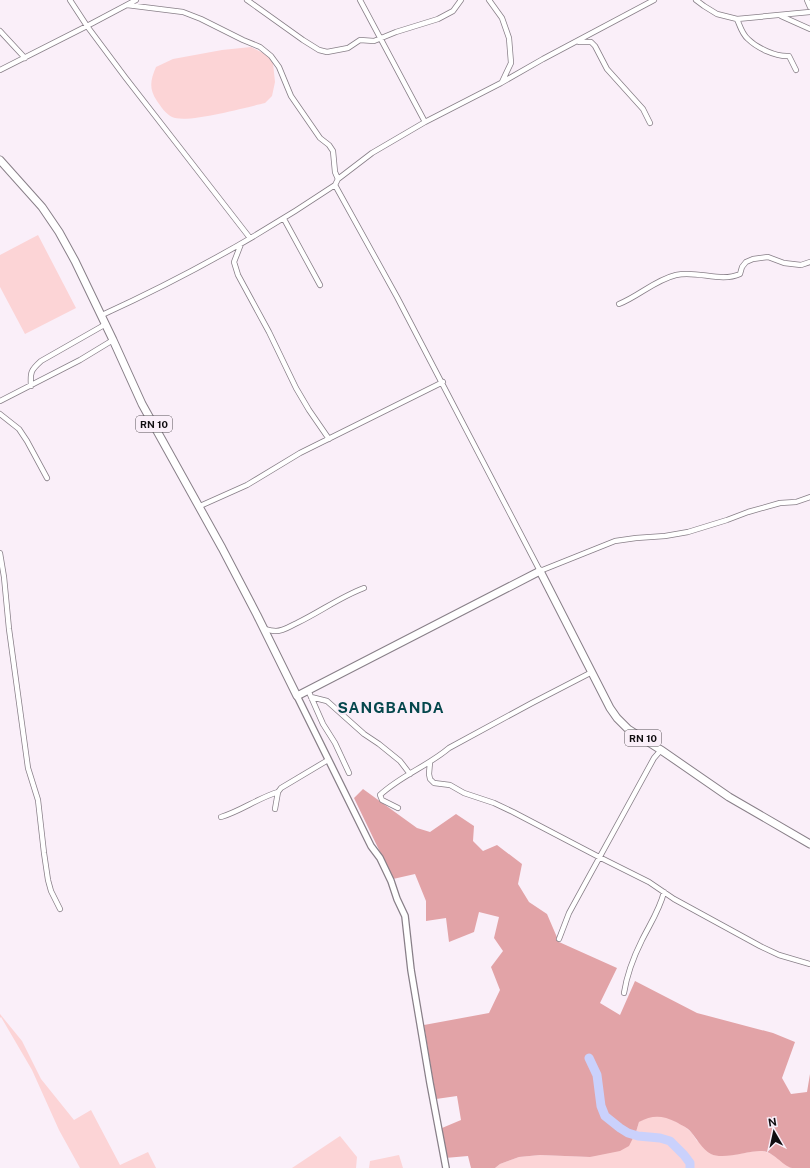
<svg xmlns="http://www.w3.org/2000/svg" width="810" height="1168" viewBox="0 0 810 1168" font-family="'Public Sans',sans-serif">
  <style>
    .green { fill: #fcd4d6 }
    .forest { fill: #e2a3a7 }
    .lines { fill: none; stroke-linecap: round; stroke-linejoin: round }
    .river { stroke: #cad1fc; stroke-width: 9 }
    .minor-casing { stroke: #887f88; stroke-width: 6 }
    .tertiary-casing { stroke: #887f88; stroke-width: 8 }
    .primary-casing { stroke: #887f88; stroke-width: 9 }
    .minor { stroke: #fff; stroke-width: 4.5 }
    .tertiary { stroke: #fff; stroke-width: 5.5 }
    .primary { stroke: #fff; stroke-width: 7 }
    .labels { text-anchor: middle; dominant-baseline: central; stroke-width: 4; stroke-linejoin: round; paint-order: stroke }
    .shield { fill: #faeff9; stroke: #565156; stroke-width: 1 }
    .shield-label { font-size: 10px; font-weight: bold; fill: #100d10 }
    .district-label { font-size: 15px; font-weight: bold; letter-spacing: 1px; fill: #05474d; stroke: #faeff9 }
  </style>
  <rect width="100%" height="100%" fill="#faeff9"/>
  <!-- green -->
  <path class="green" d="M251,47L267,55L273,63L275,82L272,96L265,103C247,107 187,124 172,117C166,114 161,107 157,101C149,89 150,81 156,67L173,59L222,50Z
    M38,235L76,308L25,334L0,287V255Z
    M0,1014L22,1041L41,1079L74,1120L91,1110L120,1165L148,1152L156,1168H80L59,1130L32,1070L1,1017L0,1018Z
    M657,1116L667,1117L684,1126L692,1133L697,1141L732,1155L761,1150L771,1154L792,1168H495L500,1164L519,1157L540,1155L590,1157L636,1132L639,1122L647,1117Z
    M340,1136L357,1157L356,1168H292Z
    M399,1155L403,1168H369L370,1161Z"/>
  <!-- forest -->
  <path class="forest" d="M363,789L417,828L430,832L456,814L474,826L473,841L483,851L497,845L522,864L518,884L529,902L547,914L559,942L617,968L600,1003L620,1015L635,981L697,1013L773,1033L795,1042L782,1078L791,1094L807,1092L810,1074V1168C805,1168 797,1168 792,1168C781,1165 773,1150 760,1151C748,1151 723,1160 711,1154C702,1149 697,1139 691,1132C687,1127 681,1125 676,1122C662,1115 652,1115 639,1122L636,1132L629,1146L620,1151L590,1157L540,1155L519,1157L500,1164L495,1168H471L468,1156L445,1158L442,1128L461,1120L457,1096L436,1099L424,1025L489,1013L500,990L491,967L503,951L494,938L499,917L479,912L474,932L449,942L446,918L426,921V901L415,874L393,879L354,798Z"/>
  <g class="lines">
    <!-- river -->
    <path class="river" d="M589,1058L597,1075L601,1106L605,1116L620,1128L628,1133L638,1136L660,1138L670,1141L684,1155L690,1163V1168"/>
    <!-- minor casing -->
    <g class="minor-casing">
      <path id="minor" d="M70,0L87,26L125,77L250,238
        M247,0L303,40L319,50L327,52L348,48L360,40L374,41L396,32L438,19L453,11L461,0
        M360,0L425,122
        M489,0L502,18L509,38L511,63L502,82
        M696,0L704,6L717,14L737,19L810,12
        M807,0L810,7
        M127,5L183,12L201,19L243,40L260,47L271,56L279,67L291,96L320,138L329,145L333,151L335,172L338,179
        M781,16L810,29
        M737,19C740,26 742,34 748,39C757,48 776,57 789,56L796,70
        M0,31L25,58
        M579,42H591L595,46L607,69L643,109L650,123
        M0,70L87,26L136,0
        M335,185L397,297L540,571L615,541L636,538L665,536L688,532L727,520L748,512L780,503L796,502L810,497
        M284,219L320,285
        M241,244L234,262L238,275L269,332L296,388L309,410L329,439
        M619,304C639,296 655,280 676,275C698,270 720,283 740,274L742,267L746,262L753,259L768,257L784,263L801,265L810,262
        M102,315C183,278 261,235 335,185L338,179L372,153L425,122L501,83L543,59L654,0
        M31,386C30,372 31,370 41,361L106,324
        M0,401L80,360L113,340
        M0,414L19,429L27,441L47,478
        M200,506L247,485L300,453L443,382
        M0,553L4,577L9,629L28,768L38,800L44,853L48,880L51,891L60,909
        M264,629C268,630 272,631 276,631C284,631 290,626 297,623C320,612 340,597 364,588
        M308,690L323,724L335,743L349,773
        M311,697L327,701L364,734L379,744L400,761L410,774
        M430,762L429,774L430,779L434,783L450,785L464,793L494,803L513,812L599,857L649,882L674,899L760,946L779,955L810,964
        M398,808L382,800L380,795C400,776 428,766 449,748L532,703L592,672
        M275,809L278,792L281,788L328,760
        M221,817C241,811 258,798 278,792
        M559,939L569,913L654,758L661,750
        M624,993C627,974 634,956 642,940C650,924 660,909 664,892"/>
    </g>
    <!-- tertiary casing -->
    <g class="tertiary-casing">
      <path id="tertiary" d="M297,696L371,846L380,858L391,881L397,899L405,916L411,970L430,1083L446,1168"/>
    </g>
    <!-- primary casing -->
    <g class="primary-casing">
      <path id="primary" d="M0,160L42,207L59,232L75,261L113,340L142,404L222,548L257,615L297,696L540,571L610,708L617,718L628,729L661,750L729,797L810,844"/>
    </g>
    <!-- minor -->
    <use href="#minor" class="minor"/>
    <!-- tertiary -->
    <use href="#tertiary" class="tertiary"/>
    <!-- primary -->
    <use href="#primary" class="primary"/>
  </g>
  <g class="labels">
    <!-- shield labels -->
    <g class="shield">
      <rect x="136" y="416" width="36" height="16" rx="3"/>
      <rect x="625" y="730" width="36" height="16" rx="3"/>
    </g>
    <g class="shield-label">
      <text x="154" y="424">RN 10</text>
      <text x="643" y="738">RN 10</text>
    </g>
    <!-- district labels -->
    <g class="district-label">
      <text x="391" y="707">SANGBANDA</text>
    </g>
  </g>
  <!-- north arrow -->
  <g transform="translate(774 1132) rotate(351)" stroke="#faeff9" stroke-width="3" paint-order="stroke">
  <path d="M0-3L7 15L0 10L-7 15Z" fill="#100d10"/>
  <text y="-6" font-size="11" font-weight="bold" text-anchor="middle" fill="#100d10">N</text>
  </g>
</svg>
